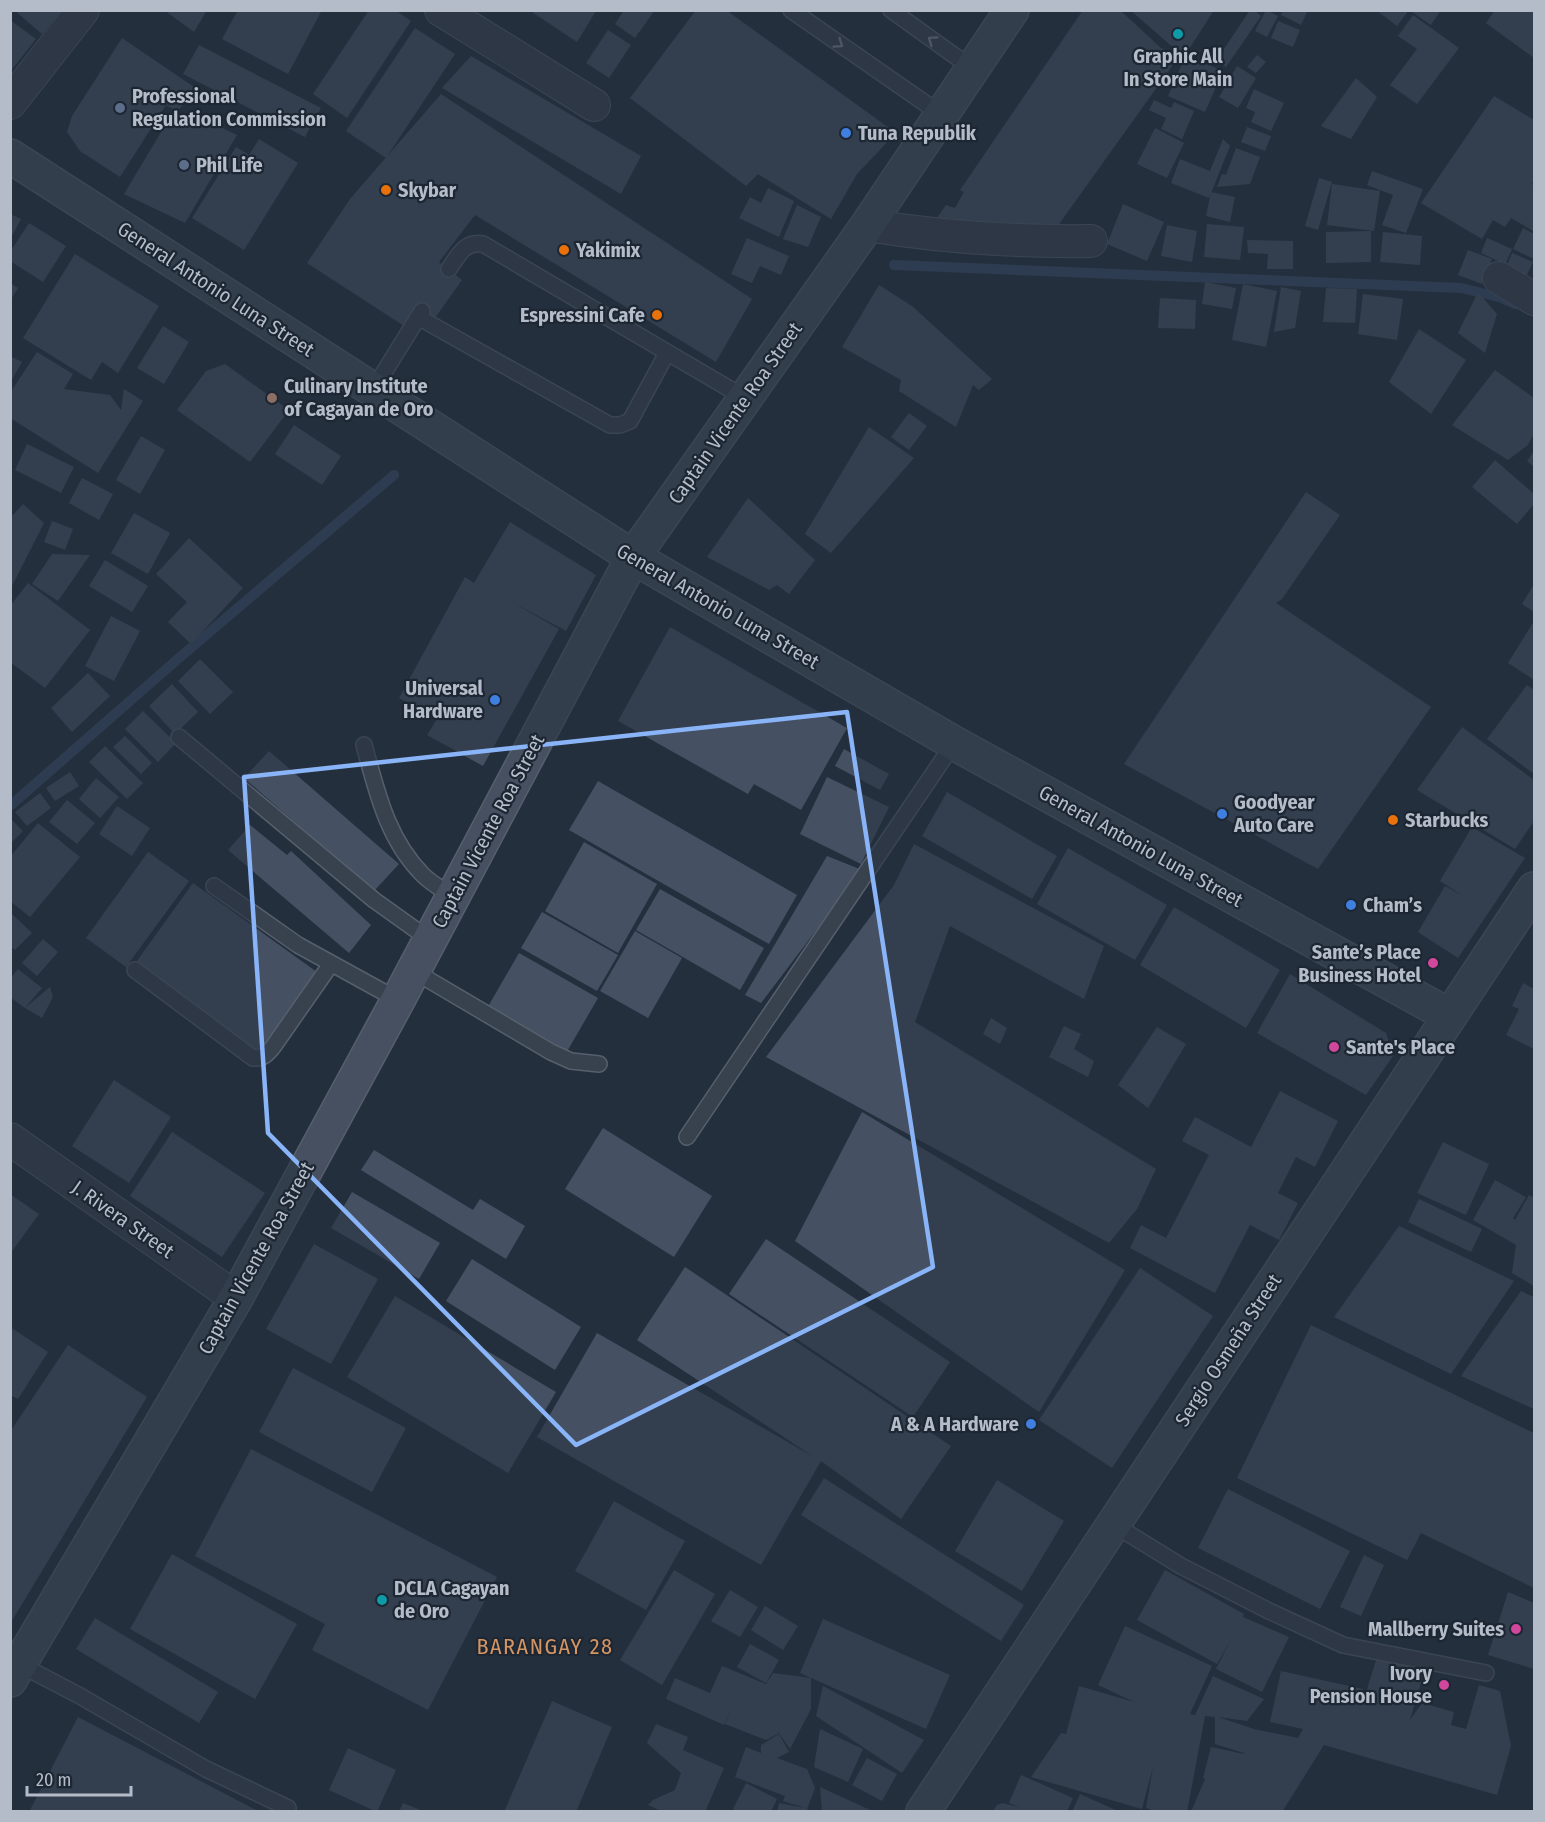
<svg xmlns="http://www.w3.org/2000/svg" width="1545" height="1822" viewBox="0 0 1545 1822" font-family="'Fira Sans Condensed',sans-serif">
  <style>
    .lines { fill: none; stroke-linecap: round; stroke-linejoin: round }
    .stream { stroke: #394c67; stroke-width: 10 }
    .building { fill: #455162 }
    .lane-casing { stroke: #565f6c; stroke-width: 18 }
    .street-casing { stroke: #565f6c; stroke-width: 34 }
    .secondary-casing { stroke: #565f6c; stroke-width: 36 }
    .lane { stroke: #38414e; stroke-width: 15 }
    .street { stroke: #38414e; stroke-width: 32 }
    .secondary { stroke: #465061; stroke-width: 33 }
    .oneway { stroke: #7c8592 }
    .marked { fill: none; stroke: #8ab4f8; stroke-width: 4.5; stroke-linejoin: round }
    .culture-dot { fill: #0f9aa8; stroke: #1d2633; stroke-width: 2 }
    .service-dot { fill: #5c6f8a; stroke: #1d2633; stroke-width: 2 }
    .shop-dot { fill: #3f7fe0; stroke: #1d2633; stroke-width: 2 }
    .food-dot { fill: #e8710a; stroke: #1d2633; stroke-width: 2 }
    .education-dot { fill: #8d6e63; stroke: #1d2633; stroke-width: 2 }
    .hotel-dot { fill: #d1479c; stroke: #1d2633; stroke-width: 2 }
    .labels { text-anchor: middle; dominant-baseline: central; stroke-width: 4.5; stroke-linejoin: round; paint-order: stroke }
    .poi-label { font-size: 20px; font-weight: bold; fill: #b4bcc9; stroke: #1d2633; text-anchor: start }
    .street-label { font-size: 20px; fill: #b4bcc9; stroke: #1d2633 }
    .quarter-label { font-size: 22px; letter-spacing: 1.5px; fill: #d59563; stroke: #1d2633 }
  </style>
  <rect width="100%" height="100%" fill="#242f3e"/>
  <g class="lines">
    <!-- stream -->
    <path class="stream" d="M894,265L1461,288L1499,297L1515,304
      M10,806L179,658L394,475"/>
  </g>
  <!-- building -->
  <path class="building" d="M14,10H62L42,34Z
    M164,10H207L194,32Z
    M238,10H322L288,74L222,39Z
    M369,10H395L411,21L347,118L313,94Z
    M529,10H595L596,11L577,42Z
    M624,10H655L635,38L615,24Z
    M696,10H726L896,133L857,174L831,219L758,174L746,186L630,98Z
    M1083,10H1120L1161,48L1180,55L1052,234L929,229L946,205L955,208L964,192L960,190Z
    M1130,10H1214L1184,57Z
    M1250,10H1254L1261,16L1226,67L1216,61Z
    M1266,10L1278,16L1267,37L1255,31Z
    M1283,10H1308L1301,25L1281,15Z
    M1376,10H1409L1397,26Z
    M1413,10H1441L1431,25L1412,12Z
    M1495,10H1534V58L1486,23Z
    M1413,15L1459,48L1417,104L1390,85L1417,49L1398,36Z
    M10,20L36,39L10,72Z
    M1278,21L1300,30L1293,47L1271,38Z
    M415,28L455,54L386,158L346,131Z
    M608,30L631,45L609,78L586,63Z
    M122,38L194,87L178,112L166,105L120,177L80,151L67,132L72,116Z
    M199,45L321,108L305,137L183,74Z
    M1186,55L1223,71L1205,112L1168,96Z
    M1257,55L1266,62L1256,73L1247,67Z
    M471,56L641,156L621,194L442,88Z
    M1237,66L1256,78L1238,108L1219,97Z
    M1356,78L1377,97L1351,139L1321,126Z
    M1254,89L1284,103L1271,131L1251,122L1255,112L1246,108Z
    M441,94L752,299L716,362L475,215L439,262L462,280L435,318L404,326L307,263L350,199Z
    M1494,96L1534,120V179L1532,184L1534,186V228L1533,231L1511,218L1505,227L1493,220L1482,239L1421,203Z
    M1154,100L1171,108L1174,102L1194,111L1182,139L1161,129L1166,118L1149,110Z
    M191,113L237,135L185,223L124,194L167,122L184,128Z
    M1247,127L1271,136L1265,151L1241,142Z
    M1155,128L1184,143L1167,178L1137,164Z
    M259,139L298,163L244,250L192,218L236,147L249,155Z
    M1223,139L1230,146L1209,198L1171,183L1180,159L1210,171Z
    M1236,148L1260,157L1250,184L1217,187L1222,174L1226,175Z
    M1372,171L1423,189L1406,233L1382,225L1393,195L1367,185Z
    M1319,178L1332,182L1318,230L1305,226Z
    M1332,184L1380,191L1374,231L1327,225Z
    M768,188L794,201L779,237L739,218L750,197L761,203Z
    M1211,192L1235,197L1230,222L1206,216Z
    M1123,204L1164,222L1147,261L1107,244Z
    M797,205L821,217L808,247L783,239Z
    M10,214L21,219L10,240Z
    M29,223L66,246L43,282L10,261V252Z
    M1207,224L1244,227L1240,260L1204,257Z
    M1167,225L1197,231L1192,262L1161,256Z
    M1523,228L1534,234V259L1513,249Z
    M1371,231V262L1326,263V232Z
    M1383,232L1422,236L1420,265L1380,262Z
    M747,238L789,256L781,275L760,266L752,283L731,274Z
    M1487,238L1512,249L1502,272L1494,269L1498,261L1481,253Z
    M1247,240L1293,241V269H1267L1268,254L1248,253Z
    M1468,250L1492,259L1482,284L1458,275Z
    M1512,253L1533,262L1524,281L1504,273Z
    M75,254L159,306L118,373L102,362L91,380L23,338Z
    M1205,282L1236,288L1232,309L1202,304Z
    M10,283L18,288L10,301Z
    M1243,284L1277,291L1266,347L1232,340Z
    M879,285L912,306L992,379L979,390L973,385L956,427L899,391L901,380L842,347Z
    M1281,287L1301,291L1295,328L1274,332Z
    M1326,288L1357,289L1355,323L1323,322Z
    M1478,292L1497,314L1485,353L1458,333Z
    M1363,294L1403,299L1397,340L1358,334Z
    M1160,298L1196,300L1195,329L1158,328Z
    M163,326L189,342L164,384L137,368Z
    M1419,329L1466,360L1431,414L1389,382Z
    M37,352L73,374L64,389L110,395L121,410L124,389L143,401L98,473L10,418V393Z
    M10,356L22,362L10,383Z
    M225,364L289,410L250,462L177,410L206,371Z
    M1495,370L1534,398V433L1528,445L1508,460L1452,425Z
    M909,413L927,426L909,450L891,437Z
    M294,425L341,456L322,485L275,454Z
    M869,427L914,458L831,553L805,534Z
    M141,436L165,450L140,494L116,480Z
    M27,444L74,467L61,493L15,470Z
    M1534,451V467L1527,461Z
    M1495,460L1534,494V504L1517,524L1472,487Z
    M82,478L113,494L99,520L69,503Z
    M1306,492L1340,515L1282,599L1276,603L1431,707L1318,869L1124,764Z
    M748,498L815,560L789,594L777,585L769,590L707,557Z
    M23,504L44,523L10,590V514L13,515Z
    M134,513L170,533L148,574L111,553Z
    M52,521L73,529L65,550L44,542Z
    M510,522L596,575L566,631L512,602L559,629L483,766L427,735L437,719L399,698L465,577L474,583Z
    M189,538L243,588L191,644L168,622L187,602L156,574Z
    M52,554L90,555L58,601L32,584Z
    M105,560L148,586L132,612L89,586Z
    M28,583L90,630L45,688L10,662V606Z
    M1534,584V612L1522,604Z
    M111,616L140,631L114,681L85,666Z
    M1534,621V680L1508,663Z
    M670,627L847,728L801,810L754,784L748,794L618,721Z
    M200,659L233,692L210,714L178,681Z
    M88,673L110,696L72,732L51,708Z
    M172,684L198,712L175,734L149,706Z
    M1527,685L1534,690V774L1487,739Z
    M143,711L176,743L158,762L125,729Z
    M1462,727L1534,780V821L1515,849L1417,790Z
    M125,736L152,763L141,774L113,747Z
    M105,746L143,783L127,799L89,762Z
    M844,749L889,774L880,790L835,766Z
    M269,751L399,864L374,891L244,778Z
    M70,772L79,786L55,801L46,788Z
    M827,777L889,807L861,864L800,834Z
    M96,778L119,797L100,818L79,799Z
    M598,781L797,895L769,944L569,830Z
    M947,792L1057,856L1032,899L922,836Z
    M40,793L51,808L27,826L15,812Z
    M67,800L95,823L77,844L49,822Z
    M117,806L150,828L132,856L99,834Z
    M10,818L23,831L10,844Z
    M38,823L80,857L30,917L10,901V857Z
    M250,825L287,855L291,851L371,925L349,953L228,850Z
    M1472,827L1525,858L1458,958L1418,932L1445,886L1463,896L1440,881Z
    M584,842L657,884L618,953L545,911Z
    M914,844L1104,946L1084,999L950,926L915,1022L1156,1169L1137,1209L1109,1243L766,1057L894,885Z
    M1068,848L1167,905L1135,960L1037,904Z
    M148,852L189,881L126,967L86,938Z
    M827,856L862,870L761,1003L745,995Z
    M193,883L321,975L262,1057L134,965Z
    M660,889L764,948L740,990L636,930Z
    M1174,907L1280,970L1246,1028L1140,965Z
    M10,912L32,933L15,950L10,946Z
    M542,912L618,955L597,991L521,948Z
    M635,931L682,958L648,1018L600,991Z
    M43,939L58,952L37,976L22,963Z
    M519,953L598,998L565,1055L486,1010Z
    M18,969L42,988L25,1008L10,997V979Z
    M1290,974L1386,1033L1393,1056L1366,1095L1257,1033Z
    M1523,983L1534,989V1049L1506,1035L1519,1009L1512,1006Z
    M50,987L53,997L42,1018L25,1008Z
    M991,1018L1007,1028L1000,1044L983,1034Z
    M1064,1026L1081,1034L1074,1049L1094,1061L1088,1077L1049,1057Z
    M1157,1027L1186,1044L1148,1108L1118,1085Z
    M114,1080L171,1117L129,1183L72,1146Z
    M1280,1091L1338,1121L1315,1167L1296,1157L1278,1193L1298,1203L1279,1240L1250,1225L1215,1293L1130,1248L1141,1225L1166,1238L1209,1155L1182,1141L1195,1117L1251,1147Z
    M862,1112L1125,1270L1039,1412L795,1241Z
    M603,1128L712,1196L674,1257L565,1189Z
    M172,1132L265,1193L222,1257L130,1196Z
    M1443,1142L1489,1164L1466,1215L1417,1193Z
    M374,1150L473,1210L480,1199L525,1226L506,1259L361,1170Z
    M1495,1180L1526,1197L1513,1218L1515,1220L1529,1195L1534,1198V1286L1512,1273L1516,1245L1473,1220Z
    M352,1192L440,1243L419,1279L331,1228Z
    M10,1194L39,1214L10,1254Z
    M1419,1199L1482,1229L1471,1252L1408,1222Z
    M1399,1226L1514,1281L1451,1374L1334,1317Z
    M766,1239L950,1362L913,1417L729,1294Z
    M314,1244L378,1279L331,1364L266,1329Z
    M472,1259L581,1327L555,1370L446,1301Z
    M685,1267L951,1446L901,1519L821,1461L761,1565L537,1437L597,1333L814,1457L637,1340Z
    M1140,1268L1213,1316L1112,1468L1039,1420Z
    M1521,1291L1534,1297V1409L1461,1376Z
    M395,1296L556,1392L508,1473L347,1377Z
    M1311,1325L1534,1433V1588L1421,1533L1407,1560L1237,1478Z
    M10,1327L48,1352L18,1399L10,1395Z
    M68,1345L147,1397L10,1624V1432Z
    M293,1368L406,1428L372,1492L259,1432Z
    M251,1449L497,1577L428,1710L312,1650L325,1624L195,1556Z
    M824,1478L1024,1605L1001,1641L801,1515Z
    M997,1480L1064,1521L1022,1591L955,1551Z
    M1228,1489L1350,1551L1320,1609L1198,1548Z
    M614,1501L685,1541L646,1610L575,1571Z
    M172,1554L297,1624L255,1699L130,1629Z
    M1364,1555L1384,1565L1361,1616L1340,1607Z
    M674,1570L715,1594L662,1685L620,1660Z
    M1165,1570L1244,1614L1243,1617L1289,1637L1262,1692L1216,1669L1231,1639L1217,1664L1137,1620Z
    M730,1590L758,1607L740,1637L711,1621Z
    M1508,1592L1534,1603V1669L1488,1655Z
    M765,1606L798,1626L783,1650L751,1630Z
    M95,1618L218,1692L199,1723L76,1649Z
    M823,1619L950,1675L926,1729L800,1673Z
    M1125,1626L1212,1666L1190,1714L1195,1715L1213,1676L1264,1699L1247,1721L1218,1717L1254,1729L1298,1738L1303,1729L1270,1722L1281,1671L1363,1689V1702L1377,1657L1425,1669L1410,1720L1422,1703L1454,1712L1451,1725L1466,1729L1479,1685L1500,1691L1511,1746L1497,1795L1324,1745L1282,1812H1191L1205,1779L1203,1778L1211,1747L1244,1754V1753L1215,1744V1717L1205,1716L1187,1812H1149L1150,1809L1146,1808L1153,1767L1142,1809L1031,1777L1061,1733L1066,1734L1079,1686L1134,1702L1098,1685Z
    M750,1644L779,1660L766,1683L737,1667Z
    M722,1666L766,1684L773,1673L811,1678V1709L790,1749L778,1732V1734L766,1740L725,1724L731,1709L724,1725L666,1699L675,1678L710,1693Z
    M823,1686L924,1740L902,1773L816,1716Z
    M552,1701L612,1727L576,1812H504Z
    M78,1717L260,1812H29Z
    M656,1724L688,1737L683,1750L724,1768L705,1812H663L648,1805L653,1800L675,1790L681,1773L647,1743Z
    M820,1729L863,1749L848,1782L814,1767Z
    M779,1734L789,1752L777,1758L807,1769L815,1788L807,1809L813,1812H777L779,1803L805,1808L783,1801L785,1796L735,1777L746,1747L761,1753V1745Z
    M348,1748L396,1770L377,1812L329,1790Z
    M867,1758L897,1774L882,1801L852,1785Z
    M1021,1775L1073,1798L1067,1812H992L997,1805L1002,1803L1019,1807L1009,1803Z
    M746,1783L777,1799L771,1812H738L733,1809Z
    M820,1787L870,1810L869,1812H822Z
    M1080,1794L1120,1812H1072Z
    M403,1803L423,1811V1812H399Z"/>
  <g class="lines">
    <!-- lane casing -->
    <g class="lane-casing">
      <path id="lane" d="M791,10L942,115
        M891,10L973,69
        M449,269C458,256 464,241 483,244L745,398
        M418,317L610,425H620L630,421L667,353
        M373,390L422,311
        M179,737L374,900L430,940
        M364,745C377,792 387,839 423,875C431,883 443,890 453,897
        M214,886L298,945L398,1000
        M415,968L429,980L551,1052L571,1061L599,1064
        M135,970L253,1058C263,1059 267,1054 273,1047L331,964
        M687,1137L954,743
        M1113,1524L1181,1566L1269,1611L1343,1645L1486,1673
        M21,1665L80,1696L206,1769L288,1808"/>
    </g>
    <!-- street casing -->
    <g class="street-casing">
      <path id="street" d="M441,10L594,105
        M10,103L83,10
        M867,225C940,237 1016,242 1091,241
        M1499,278L1534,299
        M10,1139L236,1298"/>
    </g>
    <!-- secondary casing -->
    <g class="secondary-casing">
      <path id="secondary" d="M10,156L633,557L954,743L1450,1016
        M10,1680L236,1298L398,1000L633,557L864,230L1012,10
        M923,1812L1534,889"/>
    </g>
    <!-- lane -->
    <use href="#lane" class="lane"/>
    <!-- street -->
    <use href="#street" class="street"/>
    <!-- secondary -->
    <use href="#secondary" class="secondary"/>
  </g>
  <!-- one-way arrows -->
  <defs><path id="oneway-chevron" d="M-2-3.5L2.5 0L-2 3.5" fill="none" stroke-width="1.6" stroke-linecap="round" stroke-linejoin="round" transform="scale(1.5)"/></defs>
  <g class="oneway">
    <use href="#oneway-chevron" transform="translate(932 40) rotate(-145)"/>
    <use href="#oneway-chevron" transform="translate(839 44) rotate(35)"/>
  </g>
  <!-- marked area -->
  <path d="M0 0H1545V1822H0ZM847,712L933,1267L576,1445L268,1133L244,777Z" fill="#242f3e" fill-opacity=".55" fill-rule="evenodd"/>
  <path class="marked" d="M847,712L933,1267L576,1445L268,1133L244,777Z"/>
  <!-- markers -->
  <g class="culture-dot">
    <circle cx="1178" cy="34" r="6"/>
    <circle cx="382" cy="1600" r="6"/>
  </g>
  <g class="service-dot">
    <circle cx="120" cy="108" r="6"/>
    <circle cx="184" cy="165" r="6"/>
  </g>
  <g class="shop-dot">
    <circle cx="846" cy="133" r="6"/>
    <circle cx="495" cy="700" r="6"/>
    <circle cx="1222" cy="814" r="6"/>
    <circle cx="1351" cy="905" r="6"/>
    <circle cx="1031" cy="1424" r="6"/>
  </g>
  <g class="food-dot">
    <circle cx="386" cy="190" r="6"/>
    <circle cx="564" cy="250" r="6"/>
    <circle cx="657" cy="315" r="6"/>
    <circle cx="1393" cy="820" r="6"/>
  </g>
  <circle class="education-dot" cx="272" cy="398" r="6"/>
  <g class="hotel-dot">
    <circle cx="1433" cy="963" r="6"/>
    <circle cx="1334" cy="1047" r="6"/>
    <circle cx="1516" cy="1629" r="6"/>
    <circle cx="1444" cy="1685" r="6"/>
  </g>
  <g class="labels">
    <!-- poi labels -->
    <g class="poi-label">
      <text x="1178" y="56" text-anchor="middle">Graphic All<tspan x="1178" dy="23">In Store Main</tspan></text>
      <text x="132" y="96">Professional<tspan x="132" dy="23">Regulation Commission</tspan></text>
      <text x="858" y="133">Tuna Republik</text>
      <text x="196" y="165">Phil Life</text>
      <text x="398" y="190">Skybar</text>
      <text x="576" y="250">Yakimix</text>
      <text x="645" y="315" text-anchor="end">Espressini Cafe</text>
      <text x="284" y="386">Culinary Institute<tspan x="284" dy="23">of Cagayan de Oro</tspan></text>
      <text x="483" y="688" text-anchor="end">Universal<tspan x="483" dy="23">Hardware</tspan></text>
      <text x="1234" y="802">Goodyear<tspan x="1234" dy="23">Auto Care</tspan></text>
      <text x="1405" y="820">Starbucks</text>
      <text x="1363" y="905">Cham’s</text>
      <text x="1421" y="952" text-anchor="end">Sante’s Place<tspan x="1421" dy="23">Business Hotel</tspan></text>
      <text x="1346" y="1047">Sante's Place</text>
      <text x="1019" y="1424" text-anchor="end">A &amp; A Hardware</text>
      <text x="394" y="1588">DCLA Cagayan<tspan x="394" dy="23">de Oro</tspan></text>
      <text x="1504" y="1629" text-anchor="end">Mallberry Suites</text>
      <text x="1432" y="1673" text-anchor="end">Ivory<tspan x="1432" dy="23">Pension House</tspan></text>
    </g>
    <!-- street labels -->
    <g class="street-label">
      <text transform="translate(216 289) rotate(33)">General Antonio Luna Street</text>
      <text transform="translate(735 413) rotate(-55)">Captain Vicente Roa Street</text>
      <text transform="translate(718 606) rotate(30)">General Antonio Luna Street</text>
      <text transform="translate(488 831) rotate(-62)">Captain Vicente Roa Street</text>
      <text transform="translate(1141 846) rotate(29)">General Antonio Luna Street</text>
      <text transform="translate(123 1219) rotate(35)">J. Rivera Street</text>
      <text transform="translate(256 1258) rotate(-61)">Captain Vicente Roa Street</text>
      <text transform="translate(1228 1350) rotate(-57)">Sergio Osmeña Street</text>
    </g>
    <!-- quarter labels -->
    <g class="quarter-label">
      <text x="545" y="1646">BARANGAY 28</text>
    </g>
  </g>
  <!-- border -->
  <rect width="1545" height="1822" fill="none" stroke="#b4bcc9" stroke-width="24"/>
  <!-- scale -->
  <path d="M27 1786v9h104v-9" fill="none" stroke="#b4bcc9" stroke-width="3"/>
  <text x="36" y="1786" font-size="18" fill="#b4bcc9" stroke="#1d2633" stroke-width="4.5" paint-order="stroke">20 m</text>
</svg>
